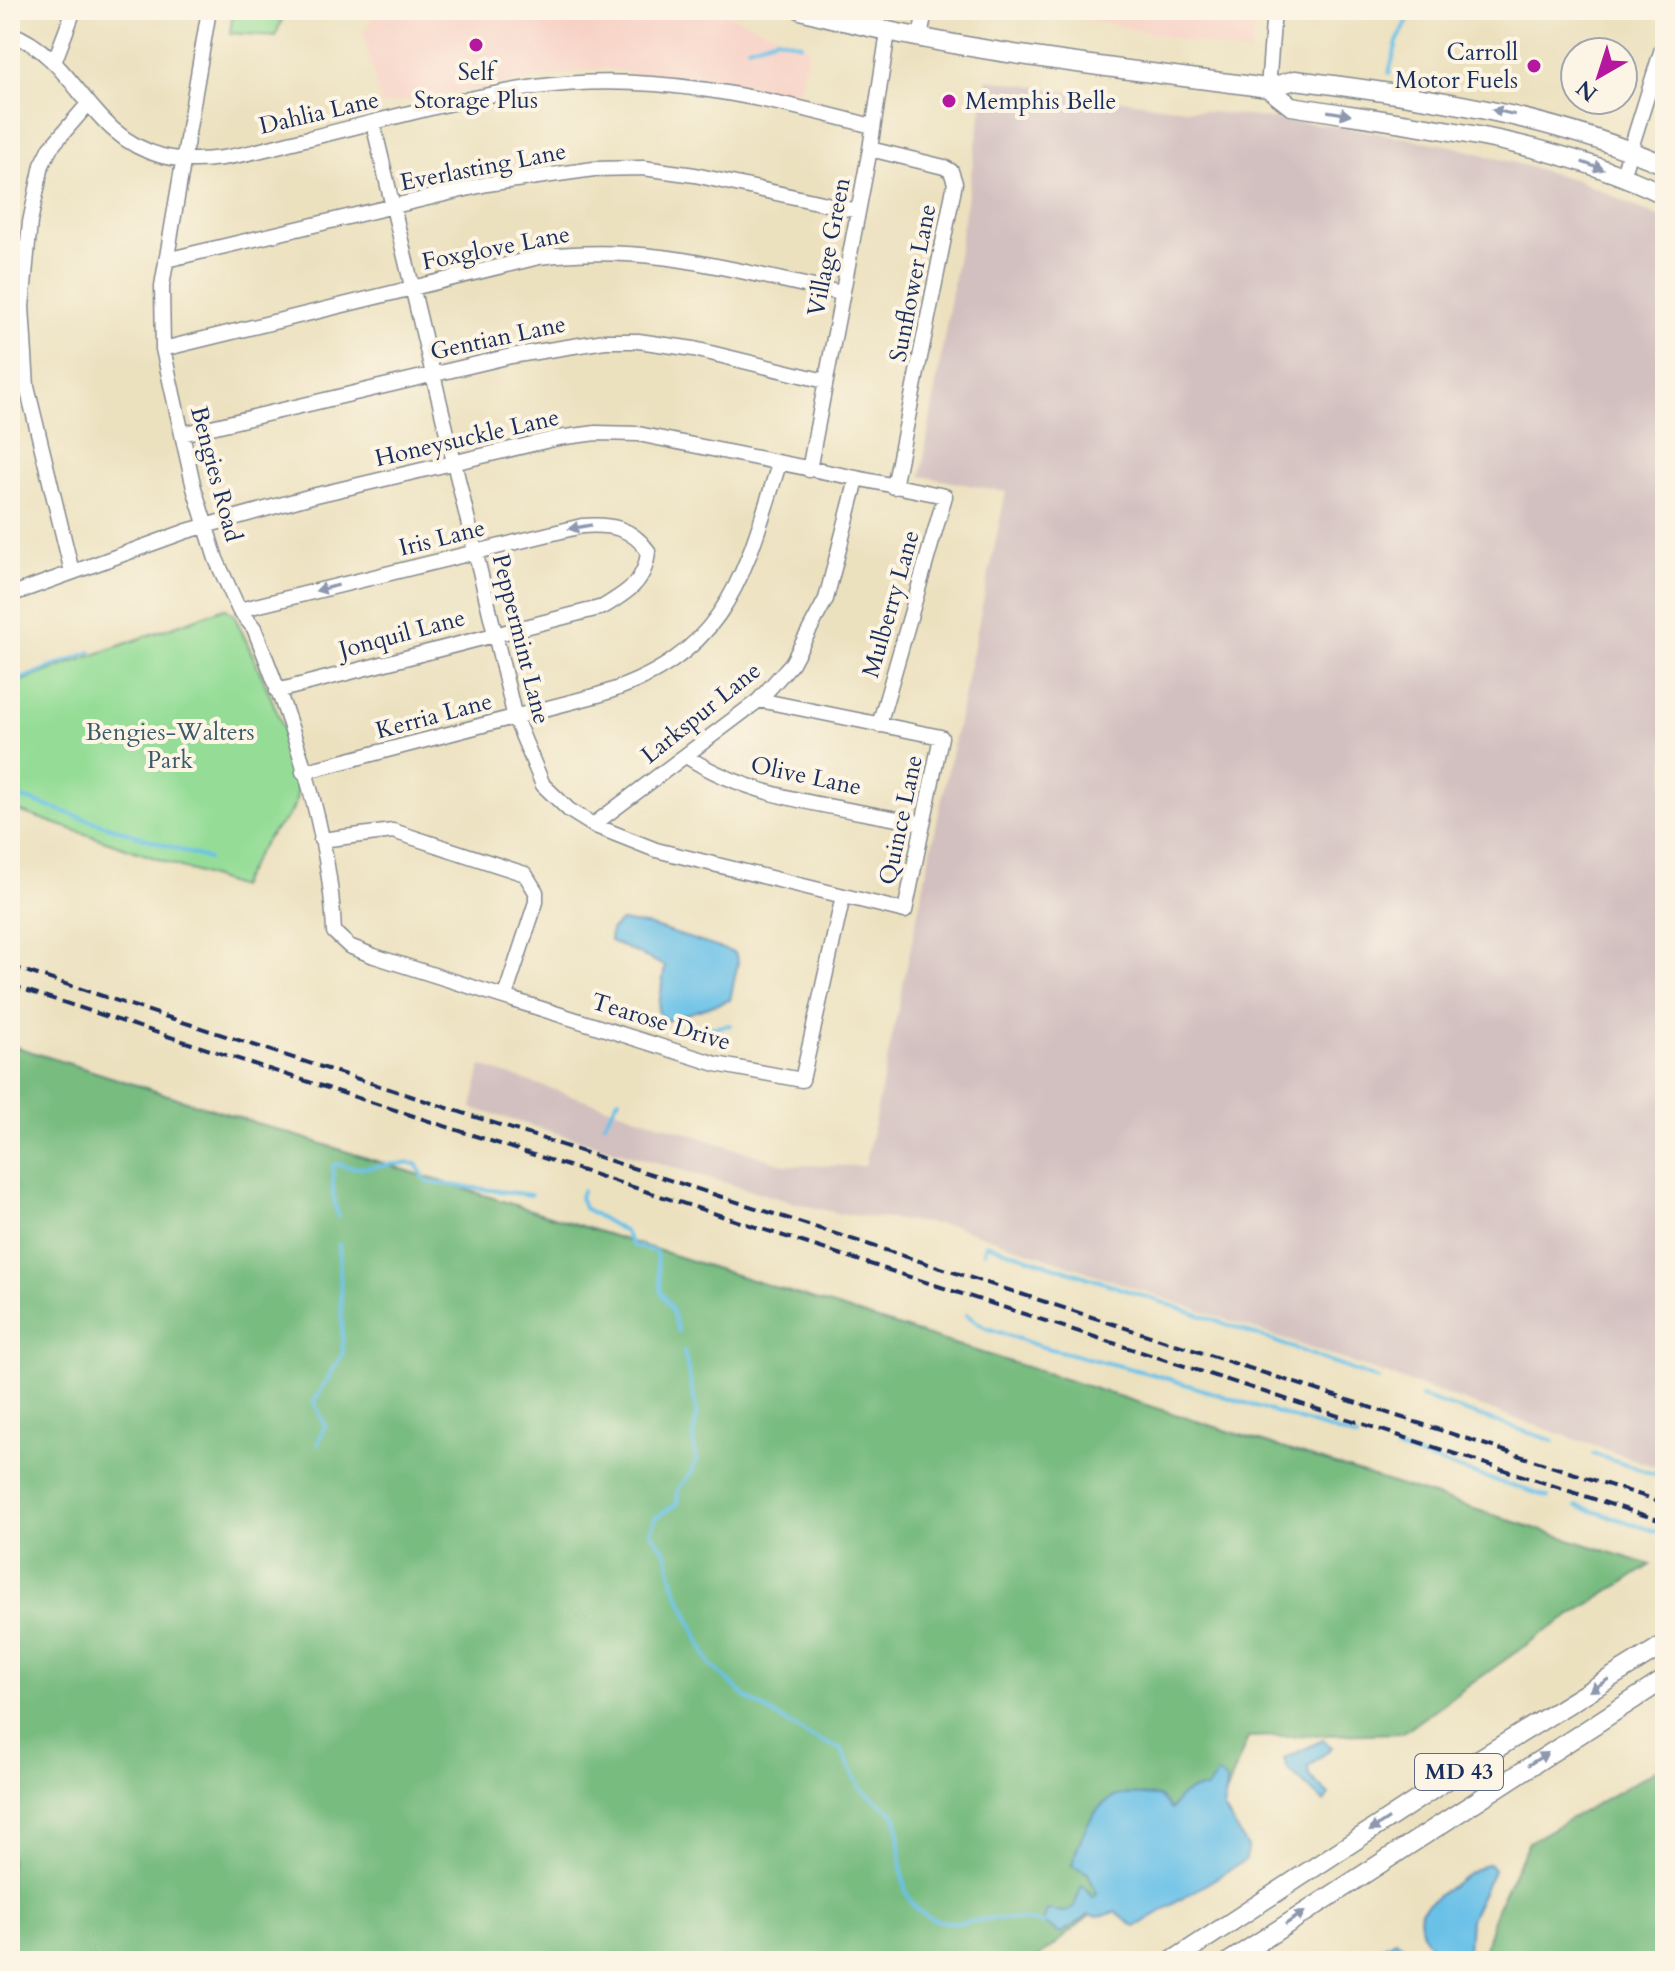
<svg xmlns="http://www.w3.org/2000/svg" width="1675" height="1971" viewBox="0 0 1675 1971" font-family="Cardo,serif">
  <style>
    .built { fill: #f7d1c6 }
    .industrial { fill: #d2bfbf }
    .green { fill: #95dd97; stroke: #58867a; stroke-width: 2 }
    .forest { fill: #78bc80; stroke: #4a766f; stroke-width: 2 }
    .water { fill: #6bc1e8; stroke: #4378a3; stroke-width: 2 }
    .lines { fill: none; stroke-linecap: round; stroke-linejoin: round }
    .stream { stroke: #6bc1e8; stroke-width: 4 }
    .minor-casing { stroke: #84888e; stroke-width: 17 }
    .major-casing { stroke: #84888e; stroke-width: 21 }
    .minor { stroke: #fff; stroke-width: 14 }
    .major { stroke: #fff; stroke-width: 18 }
    .rail { stroke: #1b2f5e; stroke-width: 4; stroke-dasharray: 12 6; stroke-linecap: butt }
    .oneway { fill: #8d97ae }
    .poi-dot { fill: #b5179e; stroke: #fcf5e5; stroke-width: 3 }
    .labels { text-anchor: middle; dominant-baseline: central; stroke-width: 8; stroke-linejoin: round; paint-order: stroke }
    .shield { fill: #fcf5e5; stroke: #5e6a86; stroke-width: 2 }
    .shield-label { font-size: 22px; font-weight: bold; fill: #1b2f5e }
    .poi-label { font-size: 24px; fill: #1b2f5e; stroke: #fcf5e5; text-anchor: end }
    .street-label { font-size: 24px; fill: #1b2f5e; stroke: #fcf5e5 }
    .park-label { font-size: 24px; fill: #3a5a6c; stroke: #fcf5e5 }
  </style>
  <rect width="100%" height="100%" fill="#fcf5e5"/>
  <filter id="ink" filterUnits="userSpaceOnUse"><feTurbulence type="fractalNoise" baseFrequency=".0125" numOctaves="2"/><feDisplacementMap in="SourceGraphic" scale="16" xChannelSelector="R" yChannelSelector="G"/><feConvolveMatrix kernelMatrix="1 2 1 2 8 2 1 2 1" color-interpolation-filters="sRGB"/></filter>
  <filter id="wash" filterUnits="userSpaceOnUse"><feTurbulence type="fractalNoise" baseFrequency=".006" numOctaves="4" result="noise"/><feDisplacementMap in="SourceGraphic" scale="32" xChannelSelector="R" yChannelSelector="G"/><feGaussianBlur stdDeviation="1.8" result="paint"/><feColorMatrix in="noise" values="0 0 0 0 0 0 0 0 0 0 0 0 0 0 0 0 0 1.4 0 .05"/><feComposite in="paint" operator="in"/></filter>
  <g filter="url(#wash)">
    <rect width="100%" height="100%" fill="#ece1bf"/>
    <!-- built -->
    <path class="built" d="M377,10H717L810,48L796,96L602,68L380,105L364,32Z
      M1044,10H1257L1250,54Z"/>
    <!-- industrial -->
    <path class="industrial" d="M987,79L1160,106L1350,128L1452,146L1577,180L1665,220V1470L954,1226L842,1214L787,1201L472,1108L481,1066L786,1165L865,1166L1006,492L921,476Z"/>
    <!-- green -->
    <path class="green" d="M233,10H261L282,20L275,36L230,33Z
      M225,608L234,615C251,652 306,763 296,800C292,818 277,825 267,839C256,853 248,871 239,887L10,808V685Z"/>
    <!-- forest -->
    <path class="forest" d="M10,1045L1651,1565L1540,1635L1402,1733L1248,1737L1210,1835L1098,1909L1034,1961H10Z
      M1665,1765V1961H1481L1496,1909L1529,1842Z"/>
    <!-- water -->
    <path class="water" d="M621,921L651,926L735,953L738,962L730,1000L665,1021L658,1011L665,966L610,941L611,930Z
      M1323,1740L1332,1747L1308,1768L1309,1776L1329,1795L1324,1802L1288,1770L1284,1759Z
      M1217,1774L1227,1780L1224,1809L1247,1847L1246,1860L1135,1927L1115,1912L1098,1917L1088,1915L1061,1934L1043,1923L1047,1910L1065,1912L1074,1907L1082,1885L1093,1898L1097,1894L1088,1873L1072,1865C1079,1841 1092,1801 1121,1795C1132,1793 1148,1796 1159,1796L1171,1810C1179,1794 1188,1788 1207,1789Z
      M1489,1863L1494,1869L1470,1919L1468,1951C1441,1969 1416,1938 1421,1911C1431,1900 1475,1867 1489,1863Z
      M1395,1940L1428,1961H1356Z"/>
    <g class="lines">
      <!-- stream -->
      <path class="stream" d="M748,47L777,38L801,44
        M1389,73L1397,42L1413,10
        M10,683L91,652
        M10,794L208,859
        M684,1032L730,1025
        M604,1124L619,1098
        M582,1191L580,1197L584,1208L625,1232L632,1245L656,1252L661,1292L671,1308L678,1331
        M338,1217L333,1193V1166L337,1164C368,1174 387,1160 416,1164L427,1182L531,1195
        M984,1252L986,1244C1118,1287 1249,1330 1378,1380
        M967,1315L984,1327L1039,1346L1156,1375L1357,1438
        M684,1351L697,1413L693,1439L696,1459L693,1471L678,1489L677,1504L655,1518L651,1533L666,1552L675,1586L710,1664L747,1698L811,1737L841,1749L861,1789L895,1814C903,1838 898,1864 905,1888C918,1929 955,1924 988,1919C1006,1917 1026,1921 1043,1923
        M1421,1397L1554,1441
        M318,1444L325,1425L314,1402L343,1353L339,1244
        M1396,1449L1548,1497
        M1593,1454L1665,1478
        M1577,1506L1665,1534"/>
    </g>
  </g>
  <g filter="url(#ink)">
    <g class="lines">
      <!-- minor casing -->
      <g class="minor-casing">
        <path id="minor" d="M209,10L162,286L163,349L194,488L216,559L239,610L254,628C292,723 330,829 334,932L349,946L374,956L716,1064L802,1080L843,896
          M10,33C78,59 87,136 162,156C209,168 259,150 305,139C382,121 458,98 536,87C649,71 763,97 872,126
          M920,38L925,10
          M55,60L74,10
          M1268,88L1274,10
          M373,123L515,718L543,785L569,810L593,825L656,850L905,911L941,737L759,700
          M870,149L944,167L951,171L955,183L894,487
          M1622,177L1665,39
          M166,260L487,184L594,169L643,168L695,175L858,211
          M163,349L539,257C653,243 733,271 842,293
          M182,434L511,356L605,341H638L694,349L825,381
          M809,470L870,149L888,32
          M72,572L27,387L22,307L30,222L42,165L51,147L88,104
          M10,595L187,531L312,496L558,438L596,433L638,434L945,496L879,725
          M239,610L582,526C610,524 631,527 648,551C646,581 628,592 603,607L277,691
          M686,756C754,801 844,807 923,824
          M303,772L598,695C726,656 743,579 779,464
          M593,825L759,700L792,663L826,599L857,479
          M321,840L393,831L525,874L536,892V902L505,996"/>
      </g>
      <!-- major casing -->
      <g class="major-casing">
        <path id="major" d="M801,10C954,52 1111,67 1268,88L1295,80C1422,96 1547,114 1665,165
          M1268,88L1291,106C1417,126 1549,138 1665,195
          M1172,1961L1473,1763L1665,1644
          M1230,1961L1665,1679"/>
      </g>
      <!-- minor -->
      <use href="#minor" class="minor"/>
      <!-- major -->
      <use href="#major" class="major"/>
      <!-- rail -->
      <path class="rail" d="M10,966L1665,1503
        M10,985L1665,1522"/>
    </g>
    <!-- one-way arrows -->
    <defs><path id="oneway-solid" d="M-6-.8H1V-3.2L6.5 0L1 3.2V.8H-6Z" transform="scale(2)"/></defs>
    <g class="oneway">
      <use href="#oneway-solid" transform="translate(1503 112) rotate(-167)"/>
      <use href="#oneway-solid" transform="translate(1339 113) rotate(9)"/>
      <use href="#oneway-solid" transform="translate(1593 166) rotate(19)"/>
      <use href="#oneway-solid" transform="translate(580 527) rotate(170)"/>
      <use href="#oneway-solid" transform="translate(327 588) rotate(166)"/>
      <use href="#oneway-solid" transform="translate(1599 1685) rotate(148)"/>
      <use href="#oneway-solid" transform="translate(1538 1759) rotate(-32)"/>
      <use href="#oneway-solid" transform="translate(1379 1825) rotate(147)"/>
      <use href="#oneway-solid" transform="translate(1295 1918) rotate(-33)"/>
    </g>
  </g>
  <!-- markers -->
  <g class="poi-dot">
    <circle cx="476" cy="45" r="8"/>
    <circle cx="1534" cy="66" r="8"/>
    <circle cx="949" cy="101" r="8"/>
  </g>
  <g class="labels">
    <!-- shield labels -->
    <rect class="shield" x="1415" y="1754" width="88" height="36" rx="6"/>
    <g class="shield-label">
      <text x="1459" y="1772">MD 43</text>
    </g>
    <!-- poi labels -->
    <g class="poi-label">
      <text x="1518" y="52">Carroll<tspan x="1518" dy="28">Motor Fuels</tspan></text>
      <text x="476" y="72" text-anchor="middle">Self<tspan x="476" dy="28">Storage Plus</tspan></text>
      <text x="965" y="101" text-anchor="start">Memphis Belle</text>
    </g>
    <!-- street labels -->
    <g class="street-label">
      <text transform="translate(319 113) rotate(-13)">Dahlia Lane</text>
      <text transform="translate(483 167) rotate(-11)">Everlasting Lane</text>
      <text transform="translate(829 247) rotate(-79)">Village Green</text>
      <text transform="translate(496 248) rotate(-11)">Foxglove Lane</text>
      <text transform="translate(913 283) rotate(-79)">Sunflower Lane</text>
      <text transform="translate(498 338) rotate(-12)">Gentian Lane</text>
      <text transform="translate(467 438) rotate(-13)">Honeysuckle Lane</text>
      <text transform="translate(216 474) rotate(75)">Bengies Road</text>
      <text transform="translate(442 538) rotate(-14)">Iris Lane</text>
      <text transform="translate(891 604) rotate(-74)">Mulberry Lane</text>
      <text transform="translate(402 634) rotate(-15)">Jonquil Lane</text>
      <text transform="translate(521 639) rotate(76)">Peppermint Lane</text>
      <text transform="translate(701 713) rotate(-39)">Larkspur Lane</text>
      <text transform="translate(434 716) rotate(-15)">Kerria Lane</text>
      <text transform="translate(806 776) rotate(12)">Olive Lane</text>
      <text transform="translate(901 820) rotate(-78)">Quince Lane</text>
      <text transform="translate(661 1022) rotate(17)">Tearose Drive</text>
    </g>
    <!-- park labels -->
    <g class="park-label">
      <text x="170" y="732">Bengies-Walters<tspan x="170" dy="28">Park</tspan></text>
    </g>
  </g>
  <!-- margin -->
  <rect width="1675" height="1971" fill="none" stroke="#fcf5e5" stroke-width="40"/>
  <!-- north arrow -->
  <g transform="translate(1599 76) rotate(219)"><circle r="38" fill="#fcf5e5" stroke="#a2a6af" stroke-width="2"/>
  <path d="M0-6L14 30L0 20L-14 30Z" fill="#b5179e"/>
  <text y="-12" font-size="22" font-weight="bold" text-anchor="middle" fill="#1b2f5e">N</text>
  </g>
</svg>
